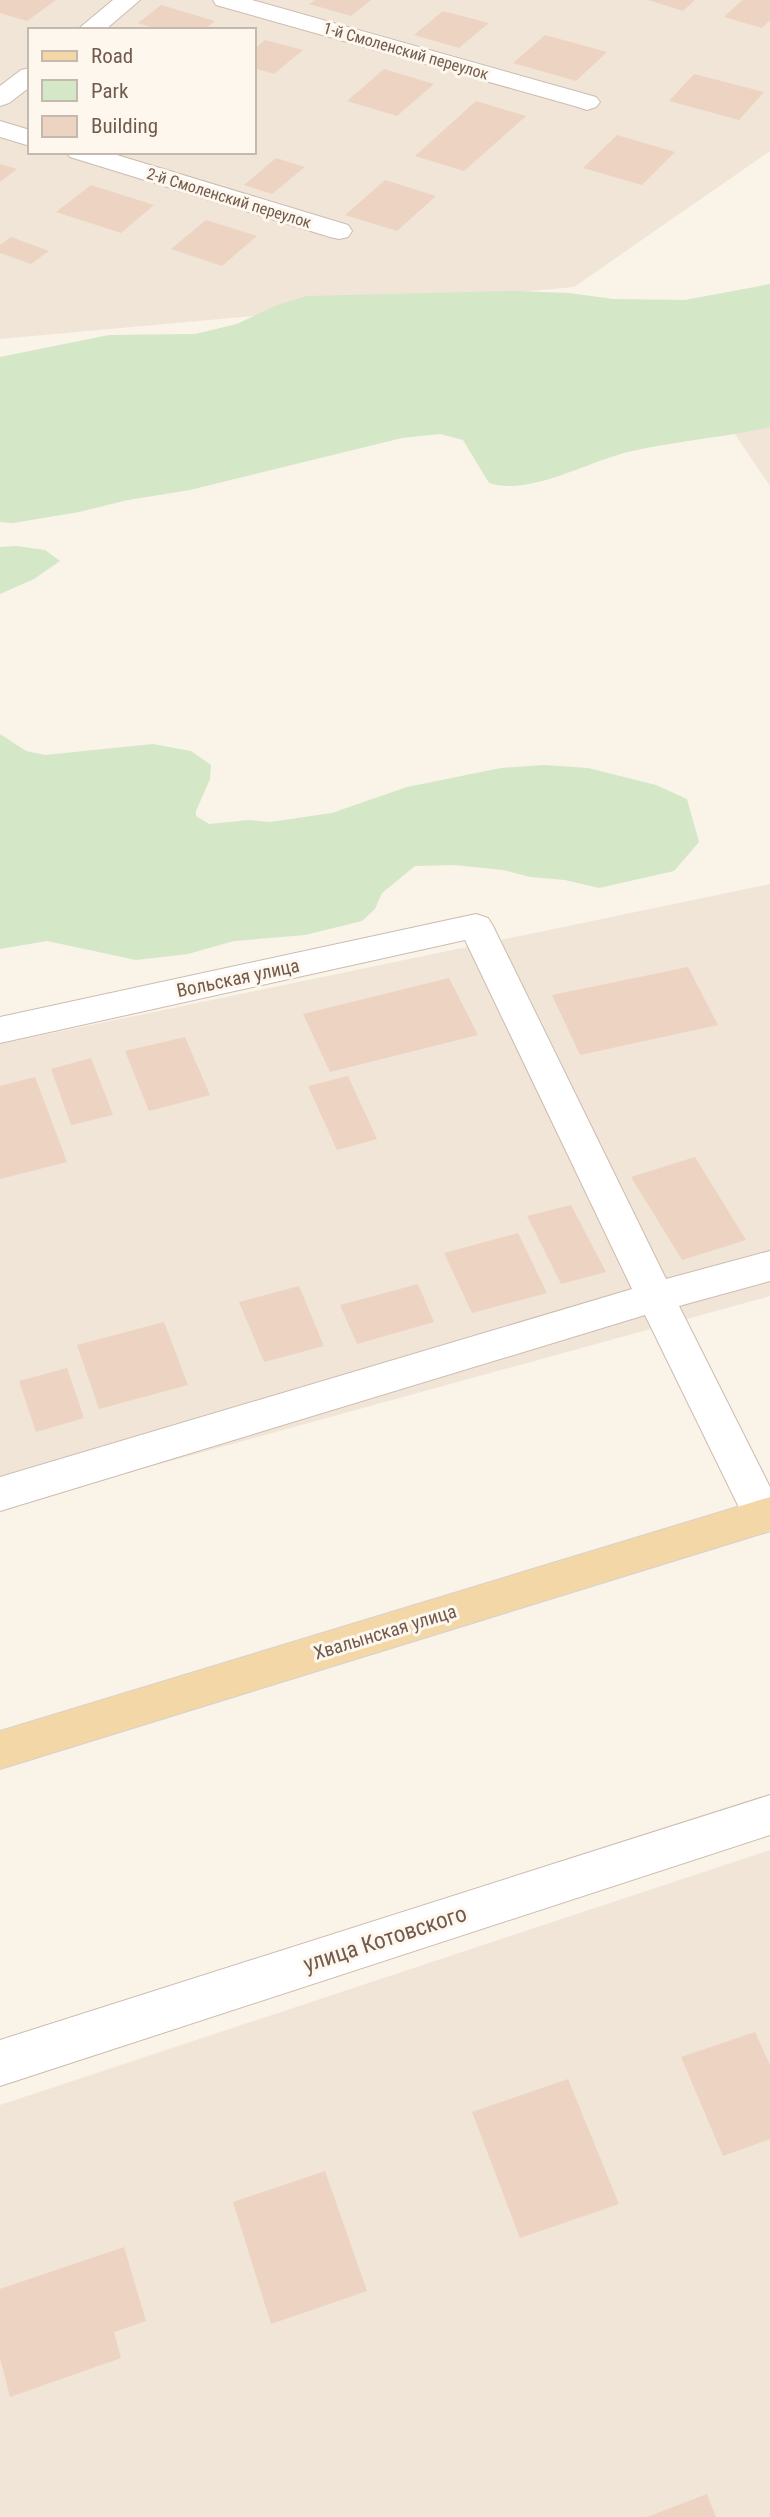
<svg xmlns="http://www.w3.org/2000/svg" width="770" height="2517" viewBox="0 0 770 2517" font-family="'Roboto Condensed',sans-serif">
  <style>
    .residential { fill: #f1e5d7; fill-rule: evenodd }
    .green { fill: #d4e7c7 }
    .building { fill: #edd3c2 }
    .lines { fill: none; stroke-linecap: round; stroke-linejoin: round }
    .minor-casing { stroke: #ccbbaf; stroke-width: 2 }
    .primary-casing { stroke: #d8d1cd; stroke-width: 2 }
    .minor { fill: #fff; fill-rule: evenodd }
    .primary { fill: #f3d7a6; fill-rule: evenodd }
    .labels { text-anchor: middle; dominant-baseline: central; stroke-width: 6; stroke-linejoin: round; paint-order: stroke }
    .far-street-label { font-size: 16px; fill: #725b4e; stroke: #fdf7ee }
    .street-label { font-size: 19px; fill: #725b4e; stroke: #fdf7ee }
    .near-street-label { font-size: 23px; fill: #725b4e; stroke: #fdf7ee }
  </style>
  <rect width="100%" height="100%" fill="#faf3e8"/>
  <!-- residential -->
  <path class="residential" d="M0,0H770V151L574,287L0,339ZM30,30H254V152H30Z
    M770,413V486L726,421Z
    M770,884V1296L0,1508V1044Z
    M770,1850V2517H0V2105Z"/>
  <!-- green -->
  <path class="green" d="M770,284V427C723,438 675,441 628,452C587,462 530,496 489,483L463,440L440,434L402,438L190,490L128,500L79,512L13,523L0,522V357L109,335L195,334L237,324L277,305L307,296L515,291L569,293L613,299L685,300Z
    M17,546L45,550L60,561L34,579L0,594V547Z
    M0,734L26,751L45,755L153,744L191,751L211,765L210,779L196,811V816L209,824L249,820L270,822L332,813L407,787L501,768L544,765L588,768L656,785L687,799L699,842L674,871L599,888L565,880L530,877L503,870L454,865L415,866L382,893L375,909L362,921L305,935L234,941L188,954L136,960L47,941L0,949Z"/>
  <!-- building -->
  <path class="building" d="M0,0H56L27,21L0,13Z
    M315,0H371L351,16L309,4Z
    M648,0H695L683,11Z
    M742,0H770V20L762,28L724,17Z
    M161,5L215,21L204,30H160L138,23Z
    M443,11L489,23L459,48L414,35Z
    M545,35L607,52L576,81L513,63Z
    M265,40L303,50L274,74L254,68V49Z
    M384,69L434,84L397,116L347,101Z
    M694,74L764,92L739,120L669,101Z
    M476,101L526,116L464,171L415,156Z
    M617,135L675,152L642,185L583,168Z
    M276,158L305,167L272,194L244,185Z
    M0,164L17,169L0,182Z
    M385,180L436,196L397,231L345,215Z
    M91,185L154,205L121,233L56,212Z
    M206,220L257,236L222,266L171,249Z
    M11,237L49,251L31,264L0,253V245Z
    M688,967L718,1025L580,1055L552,995Z
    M449,978L478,1035L330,1072L303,1014Z
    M185,1037L210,1095L149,1111L125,1051Z
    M91,1058L113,1115L71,1125L51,1069Z
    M348,1076L377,1139L337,1150L308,1086Z
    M35,1077L67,1162L0,1179V1086Z
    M695,1157L746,1240L682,1260L631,1177Z
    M571,1205L606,1272L561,1284L527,1216Z
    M518,1233L547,1293L472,1313L444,1253Z
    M418,1284L434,1322L357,1344L340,1305Z
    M299,1286L324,1346L264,1362L239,1302Z
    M164,1322L188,1385L99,1409L77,1345Z
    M67,1368L84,1418L36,1432L19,1381Z
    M755,2032L770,2065V2139L723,2156L681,2057Z
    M568,2079L619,2204L520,2238L472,2112Z
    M325,2171L367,2291L271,2324L233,2202Z
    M124,2247L146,2321L114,2332L121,2358L10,2397L0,2358V2289Z
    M707,2494L716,2517H647Z"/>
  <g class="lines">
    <!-- minor casing -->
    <g class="minor-casing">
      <path id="minor" d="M113,0H140L105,30H77Z
        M213,0H252L596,97L600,102L596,107L587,110L578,107L216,5Z
        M30,68V87L9,103L0,106V86L21,70Z
        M0,121L30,130V146L0,137Z
        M66,152H107L348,225L352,231L348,237L339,239L330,237L70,157Z
        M476,914L488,918L493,926L666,1279L770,1251V1281L679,1306L770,1487V1531L764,1533L749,1528L645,1315L0,1511V1477L632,1289L465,940L0,1043V1017Z
        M770,1795V1835L0,2086V2040Z"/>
    </g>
    <!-- primary casing -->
    <g class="primary-casing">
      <path id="primary" d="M770,1497V1531L0,1769V1731Z"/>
    </g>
    <!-- minor -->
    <use href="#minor" class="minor"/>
    <!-- primary -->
    <use href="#primary" class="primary"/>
  </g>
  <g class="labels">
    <!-- far-street labels -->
    <g class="far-street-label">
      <text transform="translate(406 51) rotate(16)">1-й Смоленский переулок</text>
      <text transform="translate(229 198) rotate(17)">2-й Смоленский переулок</text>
    </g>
    <!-- street labels -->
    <g class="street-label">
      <text transform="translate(238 978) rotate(-12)">Вольская улица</text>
      <text transform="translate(385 1632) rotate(-17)">Хвалынская улица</text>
    </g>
    <!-- near-street labels -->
    <g class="near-street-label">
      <text transform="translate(385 1939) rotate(-18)">улица Котовского</text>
    </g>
  </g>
  <!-- legend -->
  <rect x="28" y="28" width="228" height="126" fill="#fdf7ee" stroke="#c5b9ae" stroke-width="2"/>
  <rect x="42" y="51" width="35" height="10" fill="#f3d7a6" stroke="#c5b9ae" stroke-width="2"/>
  <text x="91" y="63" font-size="21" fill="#725b4e">Road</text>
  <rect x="42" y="80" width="35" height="21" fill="#d4e7c7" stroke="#c5b9ae" stroke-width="2"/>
  <text x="91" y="98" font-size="21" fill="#725b4e">Park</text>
  <rect x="42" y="116" width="35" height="21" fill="#edd3c2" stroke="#c5b9ae" stroke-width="2"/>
  <text x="91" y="133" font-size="21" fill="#725b4e">Building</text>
</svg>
